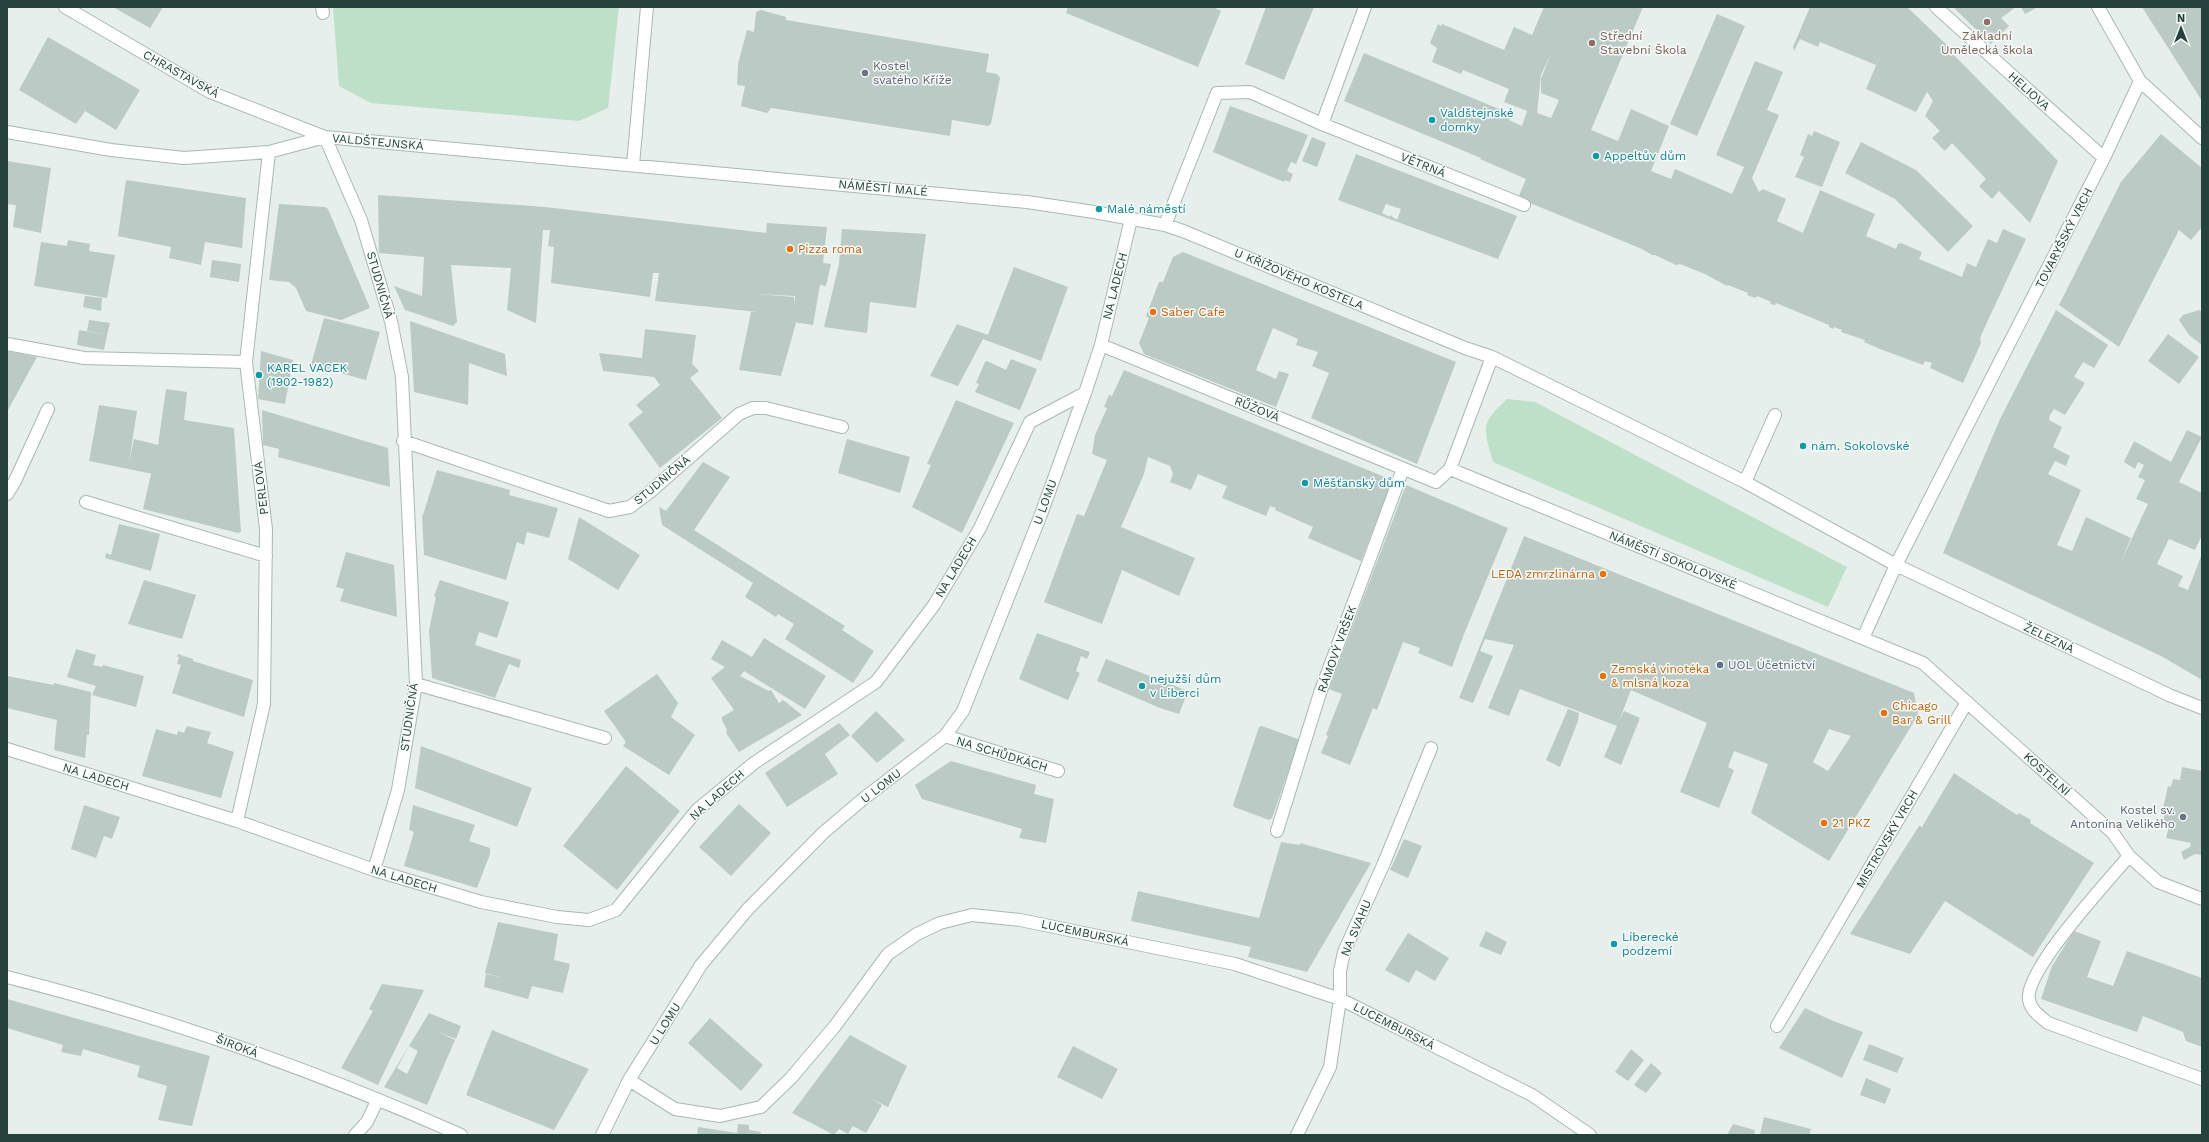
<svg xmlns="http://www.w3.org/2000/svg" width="2209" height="1142" viewBox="0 0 2209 1142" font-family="'Work Sans',sans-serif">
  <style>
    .green { fill: #bfe0c8 }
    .building { fill: #bbcac4; fill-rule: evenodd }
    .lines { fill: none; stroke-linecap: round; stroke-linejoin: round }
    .minor-casing { stroke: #a8b8b2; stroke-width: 14 }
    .minor { stroke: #fff; stroke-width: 12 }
    .education-dot { fill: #8d6e63; stroke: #f7fbf9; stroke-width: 1.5 }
    .worship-dot { fill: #6b7280; stroke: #f7fbf9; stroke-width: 1.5 }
    .culture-dot { fill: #0f9aa8; stroke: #f7fbf9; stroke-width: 1.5 }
    .food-dot { fill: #e8710a; stroke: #f7fbf9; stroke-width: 1.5 }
    .service-dot { fill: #5c6f8a; stroke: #f7fbf9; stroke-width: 1.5 }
    .labels { text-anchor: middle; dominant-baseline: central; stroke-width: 3; stroke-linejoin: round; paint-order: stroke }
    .education-label { font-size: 12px; fill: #785e54; stroke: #f7fbf9; text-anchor: start }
    .worship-label { font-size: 12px; fill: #5b616d; stroke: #f7fbf9; text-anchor: start }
    .street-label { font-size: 12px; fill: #24423a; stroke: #f7fbf9 }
    .culture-label { font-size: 12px; fill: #0d838f; stroke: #f7fbf9; text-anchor: start }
    .food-label { font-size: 12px; fill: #c56008; stroke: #f7fbf9; text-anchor: start }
    .service-label { font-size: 12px; fill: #4e5e75; stroke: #f7fbf9; text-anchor: start }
  </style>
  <rect width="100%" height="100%" fill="#e6efeb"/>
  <!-- green -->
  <path class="green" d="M333,7H619L608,108L579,121L371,103L339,86Z
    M1507,399L1535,402L1847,567L1828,607L1493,462C1484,428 1479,425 1507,399Z"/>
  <!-- building -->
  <path class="building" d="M113,7H163L150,28Z
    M1068,7H1213L1221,11L1198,67L1066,13Z
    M1266,7H1314L1284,80L1245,64Z
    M1544,7H1643L1591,130L1618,141L1631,109L1669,126L1651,171L1671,179L1675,169L1732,194L1744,167L1716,155L1755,61L1783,72L1767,110L1779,115L1752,178L1759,192L1763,189L1786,199L1777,221L1803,233L1789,268L1820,190L1875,214L1866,236L1896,249L1898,244L1901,243L1922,252L1919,259L1962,277L1967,263L1976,267L1988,239L1997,243L2003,229L2026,239L1989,318L1980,338L1981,343L1963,383L1930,368L1932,363L1925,361L1923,365L1880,349L1864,342L1865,340L1841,332L1842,330L1834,327L1833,329L1829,327V325L1776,303L1775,305L1770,304L1771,302L1757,296L1756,298L1752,297L1747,295L1748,293L1728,285L1727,286L1705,274L1680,264L1676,265L1655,255H1652L1642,249L1518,198L1526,179L1480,159L1481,158L1344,101L1364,53L1511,114L1509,120L1522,126L1527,111L1504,102L1509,89L1463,70L1461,74L1432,62L1437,48L1430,43L1438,24L1441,26L1442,24L1504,50L1514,27L1532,35ZM1551,53L1541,79V93L1559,100L1551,118L1537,113L1541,75Z
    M1810,7H1907L1949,47L1948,49L2058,161L2030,223L1999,191L1992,199L1979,186L1986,179L1952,143L1945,151L1932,138L1940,131L1925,116L1933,101L1927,92L1916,112L1866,89L1888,37L1876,65L1820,42L1818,47L1800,39L1794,51L1793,47Z
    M1953,7H2016L2001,18L2009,26L1991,44Z
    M2021,7H2038L2025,14Z
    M2142,7H2202V101Z
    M761,10L786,17V20L989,54L986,72L997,74L1000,78L991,124L988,126L952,120L950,136L771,108L767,113L741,106L745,86L737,85L738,64L747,30L754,32L756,12Z
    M1717,14L1745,26L1697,136L1670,124Z
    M48,37L140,90L116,130L85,111L76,124L19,90Z
    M1230,106L1308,135L1296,164L1291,162L1287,171L1293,174L1290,182L1285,180L1284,182L1213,152Z
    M1814,131L1840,142L1822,187L1795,177L1804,157L1800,155L1808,134L1812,136Z
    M2161,134L2202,168V227L2191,240L2179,230L2119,347L2059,305L2121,182Z
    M1312,137L1326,143L1317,167L1302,161Z
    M1861,142L1916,170L1973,226L1948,252L1895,199L1845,173Z
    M1356,154L1517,216L1498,259L1338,200ZM1386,204L1401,209L1397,220L1390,215V217L1382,213Z
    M7,161L51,168L41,233L13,227L16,205L7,204Z
    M126,180L246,198L242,248L205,242L201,265L169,258L171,247L118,236Z
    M378,195L545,207L766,233L767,223L827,227L823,263L831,264L826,286L820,285L813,325L793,322L796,323L781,376L739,370L751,312H757L655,301L659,273H653L650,297L551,283L554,247L548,246L550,230H543L536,323L507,310L511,268L451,265L457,322L453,326L405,310L394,286L422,296L424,257L379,253ZM755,294L795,296L794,306V297Z
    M279,204L325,207L328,209L370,308L341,320L306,311L296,288L289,282L269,280Z
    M842,229L926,234L916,308L870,302L867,333L824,327L839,264Z
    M68,240L90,244L89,251L115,255L107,298L34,286L41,242L67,246Z
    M1183,252L1456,362L1417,464L1311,418L1329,373L1312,366L1318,352L1296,345L1298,339L1273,328L1256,370L1276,379L1279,371L1289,374L1276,407L1144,354L1139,343L1149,318L1146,316L1159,282H1163L1173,257Z
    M212,260L241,264L239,282L210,277Z
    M1014,267L1068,287L1041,361L983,339L958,386L930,376L957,324L988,335Z
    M85,296L102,298L101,311L83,307Z
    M2056,310L2108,345L2094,368L2083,362L2074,377L2085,383L2065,415L2054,409L2050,415L2049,420L2062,427L2053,447L2070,456L2066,466L2055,461L2048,474L2081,490L2057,545L2072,551L2086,517L2131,538L2119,566L2148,504L2136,499L2145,480L2138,477L2144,465L2138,462L2135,469L2124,462L2134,441L2171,462L2187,430L2202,437L2179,482L2202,493V535L2195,550L2169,539L2157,564L2183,576L2178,586L2188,590L2202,554V680L2161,656L1943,553L2000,419Z
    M2199,310L2202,312V345L2189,335L2179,320L2183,315Z
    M324,318L380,332L366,380L311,365Z
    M89,320L110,323L107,335L87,331Z
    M410,321L505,354L507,376L469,363L468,405L414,392Z
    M645,329L696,335L692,364L699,371L690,378L722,418L660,468L628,424L643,412L636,405L660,385L654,377L603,371L599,353L642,358Z
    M79,330L107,335L104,350L77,345Z
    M2168,334L2199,357L2179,384L2148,361Z
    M7,351L37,357L7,412Z
    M261,351L293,360L285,404L258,399Z
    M1011,359L1037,369L1020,410L975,392L979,384L976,383L985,362L987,361L1006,370Z
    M1124,370L1392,480L1361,561L1308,538L1313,527L1275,510L1276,508L1270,506L1266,516L1222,498L1227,486L1198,474L1191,490L1170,482L1173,474L1170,466L1148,457L1144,474L1121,527L1195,558L1179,596L1122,570L1102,624L1044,602L1077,514L1084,516L1107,460L1092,454L1095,435L1107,408L1104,407L1109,395L1112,396Z
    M166,389L187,392L184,420L234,428L241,532L238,533L143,509L151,474H153L89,461L99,405L137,411L129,462L134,439L158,445Z
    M956,400L1014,423L962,533L912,507L931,465L927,464Z
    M262,410L388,448L390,487L278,457L279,449L263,445Z
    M847,439L910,457L900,493L838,473Z
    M703,462L730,477L694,530L845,626L842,630L874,651L853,683L785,639L794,624L778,614L776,617L745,597L753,583L662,525L659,507L666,511Z
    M437,470L510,490L509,495L558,508L549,538L527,532L524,545L517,542L506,580L424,555L422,514L423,515Z
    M1406,485L1508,528L1464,634L1452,667L1418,653L1420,648L1403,642L1377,710L1373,708L1350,765L1321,753L1328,736L1326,735L1342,694L1329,689Z
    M579,517L640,555L618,590L568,559Z
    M119,524L160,534L151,571L105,558L106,553L111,555Z
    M1524,536L1914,693L1918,715L1829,861L1751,813L1768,764L1734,751L1728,767L1734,770L1719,808L1680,792L1707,723L1631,690L1619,721L1624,711L1640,718L1621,765L1604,757L1617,726L1520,689L1509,716L1488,708L1514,645L1485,639L1480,651L1493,656L1473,703L1459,698ZM1829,729L1851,736L1828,771L1813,762Z
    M346,552L394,565L397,617L340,601L344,589L336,587Z
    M144,580L196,595L182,639L128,624Z
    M440,580L509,602L497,638L479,632L475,645L521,660L519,668L509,664L495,698L432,678L429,630L436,597L434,596Z
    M1037,633L1090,652L1087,659L1081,656L1076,671L1080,673L1068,700L1019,679Z
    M764,638L826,676L805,709L744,671L740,676L769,691L771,690L779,703L783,700L802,715L739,752L726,733L727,730L722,720V717L734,710L711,678L725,667L711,659L722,640L752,657Z
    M76,649L96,655L93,665L102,667L103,665L144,676L136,707L92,695L96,686L67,677Z
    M178,654L193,659V661L253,680L244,717L172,693L181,665L177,664L179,657H177Z
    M1106,659L1188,691L1179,714L1160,708L1097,681Z
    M657,674L678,703L671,717L695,735L669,775L623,746L626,742L604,711Z
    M7,676L54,685V683L91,692L89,735H87L85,758L54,750L57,720L7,708Z
    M1568,709L1579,713L1578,721L1560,767L1546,760Z
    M876,711L905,740L877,763L851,736Z
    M839,723L850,735L825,754L838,774L787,807L765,773Z
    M187,726L211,732L207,743L234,752L221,798L142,776L156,729L177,735L178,731L184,733Z
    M1262,726L1298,739L1299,741L1272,818L1269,820L1234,807L1233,805L1259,727Z
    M421,746L532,788L517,827L415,788Z
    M951,761L1036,785L1034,794L1054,799L1046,843L1019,838L1022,829L922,799L915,785Z
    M626,766L680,811L617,890L563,846Z
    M2182,767L2202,771V855L2195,854L2184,860L2181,852L2190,847L2191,843L2166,838L2170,823L2163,821L2165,813H2162L2168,786L2171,787L2173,779L2180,780Z
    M1954,773L2017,815L2019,813L2031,820L2030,823L2094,863L2033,957L1945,901L1910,954L1850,934L1919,826L1922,827Z
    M739,804L771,833L731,876L699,847Z
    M84,805L120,817L112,839L104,836L96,858L71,849Z
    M413,805L475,825L469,841L490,848V854L477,888L404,866L414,832L409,830Z
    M1404,839L1422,846L1408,878L1390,870Z
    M1281,842L1300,845V843L1371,863L1307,972L1248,957L1251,947L1131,921L1138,891L1259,918Z
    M498,922L558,934L554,960L570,964L563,993L532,986L528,999L484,987L486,974L500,977L485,973Z
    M1486,931L1507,942L1501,955L1479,946Z
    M2074,931L2101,941L2087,977L2113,986L2127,951L2202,978V1047L2186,1041L2183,1032L2143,1016L2137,1032L2041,999L2052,966Z
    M1408,933L1449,958L1435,981L1416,970L1409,983L1385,970Z
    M382,984L424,990L378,1085L341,1068L373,1011L369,1009Z
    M7,999L210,1056L192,1126L158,1120L167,1086L137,1077L140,1066L83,1049L81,1056L61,1052L63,1045L7,1028Z
    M1805,1008L1831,1020L1863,1032L1842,1078L1779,1048Z
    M429,1013L461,1026L456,1039L436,1031L455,1040L427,1105L384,1087ZM409,1046L418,1051L407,1074L397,1068Z
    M710,1018L763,1065L741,1091L688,1043Z
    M492,1030L589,1069L554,1130L466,1095Z
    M850,1035L907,1066L888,1107L870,1098L882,1105L866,1133L853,1126L848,1134L839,1129L834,1135L792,1113Z
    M1869,1044L1904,1058L1897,1073L1863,1060Z
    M1073,1046L1118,1069L1102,1099L1057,1077Z
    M1631,1049L1644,1060L1628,1081L1615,1072Z
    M1651,1063L1662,1073L1646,1093L1634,1085Z
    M1866,1078L1891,1089L1885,1104L1860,1095Z
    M1764,1117L1811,1129L1809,1135H1760Z
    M738,1124L749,1125V1130L761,1132L760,1135H697L698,1127L737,1133Z
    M1733,1124L1755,1130L1754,1135H1727Z"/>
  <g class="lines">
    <!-- minor casing -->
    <g class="minor-casing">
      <path id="minor" d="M65,7L210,92L325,137
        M322,7L323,13
        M1936,7L2104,158
        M2098,7L2140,81L2202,138
        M1322,124L1365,7
        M7,132L111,150L184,158L269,152L325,137L1027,202L1094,212L1165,225L1183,231L1465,348L1492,357L1745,482L1896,565L2169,695L2202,708
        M325,137L361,220L391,321L402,377L416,684L398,790L374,870
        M633,165L647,7
        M1165,225L1217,93L1250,92L1322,124L1524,205
        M7,344L84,358L246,362
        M1101,345L1436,482L1450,469L1923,663L2113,833L2129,856L2158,882L2202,899
        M403,441L609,511L630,507L650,492L739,414L753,408H766L842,427
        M1450,469L1492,357
        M1745,482L1775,415
        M7,494L15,481L48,409
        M86,502L266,556
        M1863,638L1896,565L2104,158L2140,81
        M416,684L605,738
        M945,736L1058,771
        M7,749L237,821L374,870L481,902L557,917L589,920L616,910L697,810L754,763L876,682L934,605L980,528L1030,422L1085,393
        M237,821L264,704L266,529L246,362L269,152
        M1277,831L1320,693L1403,469
        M2129,856C2109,880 2023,972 2029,1000C2031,1011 2040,1016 2048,1023L2202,1079
        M7,977C162,1016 314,1070 461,1135
        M1777,1026L1967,702
        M629,1080L675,1109L720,1116L761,1107L791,1078L835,1026L888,954L917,934L940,923L972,915L1020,920L1235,964L1340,999L1532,1095L1590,1135
        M355,1135L367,1122L377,1101
        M602,1135L629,1080L701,965L747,910L823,833L863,799L945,736L963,711L1040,517L1085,393L1101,345L1131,219
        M1297,1135L1330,1067L1340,999V971L1344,952L1384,863L1431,748"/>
    </g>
    <!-- minor -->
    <use href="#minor" class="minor"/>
  </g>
  <!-- markers -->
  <g class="education-dot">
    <circle cx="1987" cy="22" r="4"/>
    <circle cx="1592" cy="43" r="4"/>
  </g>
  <g class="worship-dot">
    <circle cx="865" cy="73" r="4"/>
    <circle cx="2183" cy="817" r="4"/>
  </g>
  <g class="culture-dot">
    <circle cx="1432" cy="120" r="4"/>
    <circle cx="1596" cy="156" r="4"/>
    <circle cx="1099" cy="209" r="4"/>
    <circle cx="259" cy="375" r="4"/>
    <circle cx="1803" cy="446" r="4"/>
    <circle cx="1305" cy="483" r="4"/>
    <circle cx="1142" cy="686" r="4"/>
    <circle cx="1614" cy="944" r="4"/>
  </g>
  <g class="food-dot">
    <circle cx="790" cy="249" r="4"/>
    <circle cx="1153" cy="312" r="4"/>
    <circle cx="1603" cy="574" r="4"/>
    <circle cx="1603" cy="676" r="4"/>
    <circle cx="1884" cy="713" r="4"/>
    <circle cx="1824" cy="823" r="4"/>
  </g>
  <circle class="service-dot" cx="1720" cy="665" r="4"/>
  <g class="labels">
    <!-- education labels -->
    <g class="education-label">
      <text x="1600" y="36">Střední<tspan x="1600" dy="14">Stavební Škola</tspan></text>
      <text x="1987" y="36" text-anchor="middle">Základní<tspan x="1987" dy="14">Umělecká škola</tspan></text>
    </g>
    <!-- worship labels -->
    <g class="worship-label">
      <text x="873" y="66">Kostel<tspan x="873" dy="14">svatého Kříže</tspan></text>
      <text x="2175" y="810" text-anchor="end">Kostel sv.<tspan x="2175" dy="14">Antonína Velikého</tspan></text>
    </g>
    <!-- street labels -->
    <g class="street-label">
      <text transform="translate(181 74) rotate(29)">CHRASTAVSKÁ</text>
      <text transform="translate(2029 91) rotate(42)">HELIOVA</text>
      <text transform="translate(378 142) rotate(5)">VALDŠTEJNSKÁ</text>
      <text transform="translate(1423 165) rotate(22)">VĚTRNÁ</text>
      <text transform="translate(883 188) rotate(5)">NÁMĚSTÍ MALÉ</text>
      <text transform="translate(2064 238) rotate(-63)">TOVARYŠSKÝ VRCH</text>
      <text transform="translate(1299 279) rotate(23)">U KŘÍŽOVÉHO KOSTELA</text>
      <text transform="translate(380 285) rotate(74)">STUDNIČNÁ</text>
      <text transform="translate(1115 286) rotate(-76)">NA LADECH</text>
      <text transform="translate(1257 409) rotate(22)">RŮŽOVÁ</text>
      <text transform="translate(662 480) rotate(-40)">STUDNIČNÁ</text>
      <text transform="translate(261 488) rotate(-97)">PERLOVÁ</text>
      <text transform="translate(1045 502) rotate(-70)">U LOMU</text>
      <text transform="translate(1673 560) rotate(22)">NÁMĚSTÍ SOKOLOVSKÉ</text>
      <text transform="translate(956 567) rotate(-59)">NA LADECH</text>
      <text transform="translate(2049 638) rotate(26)">ŽELEZNÁ</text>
      <text transform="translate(1337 649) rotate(-70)">RÁMOVÝ VRŠEK</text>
      <text transform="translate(409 717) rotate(-82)">STUDNIČNÁ</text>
      <text transform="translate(1002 754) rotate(17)">NA SCHŮDKÁCH</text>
      <text transform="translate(2047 774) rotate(42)">KOSTELNÍ</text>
      <text transform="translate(96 777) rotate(17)">NA LADECH</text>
      <text transform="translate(881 786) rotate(-38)">U LOMU</text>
      <text transform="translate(717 795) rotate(-42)">NA LADECH</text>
      <text transform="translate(1887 839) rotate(-60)">MISTROVSKÝ VRCH</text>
      <text transform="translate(404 879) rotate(17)">NA LADECH</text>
      <text transform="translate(1356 928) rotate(-67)">NA SVAHU</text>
      <text transform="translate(1085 933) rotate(12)">LUCEMBURSKÁ</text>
      <text transform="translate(665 1024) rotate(-58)">U LOMU</text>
      <text transform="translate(1394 1026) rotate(27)">LUCEMBURSKÁ</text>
      <text transform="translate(237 1046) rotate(21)">ŠIROKÁ</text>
    </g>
    <!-- culture labels -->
    <g class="culture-label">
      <text x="1440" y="113">Valdštejnské<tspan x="1440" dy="14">domky</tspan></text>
      <text x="1604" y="156">Appeltův dům</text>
      <text x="1107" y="209">Malé náměstí</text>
      <text x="267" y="368">KAREL VACEK<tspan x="267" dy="14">(1902-1982)</tspan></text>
      <text x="1811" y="446">nám. Sokolovské</text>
      <text x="1313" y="483">Měšťanský dům</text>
      <text x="1150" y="679">nejužší dům<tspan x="1150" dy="14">v Liberci</tspan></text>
      <text x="1622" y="937">Liberecké<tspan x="1622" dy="14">podzemí</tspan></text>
    </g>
    <!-- food labels -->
    <g class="food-label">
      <text x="798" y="249">Pizza roma</text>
      <text x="1161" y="312">Saber Cafe</text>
      <text x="1595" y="574" text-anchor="end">LEDA zmrzlinárna</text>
      <text x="1611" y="669">Zemská vinotéka<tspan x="1611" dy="14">&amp; mlsná koza</tspan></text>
      <text x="1892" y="706">Chicago<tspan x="1892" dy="14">Bar &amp; Grill</tspan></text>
      <text x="1832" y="823">21 PKZ</text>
    </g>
    <!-- service labels -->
    <g class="service-label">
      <text x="1728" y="665">UOL Účetnictví</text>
    </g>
  </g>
  <!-- border -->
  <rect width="2209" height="1142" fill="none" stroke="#24423a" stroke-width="16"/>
  <!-- north arrow -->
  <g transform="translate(2181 28)" stroke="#f7fbf9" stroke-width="3" paint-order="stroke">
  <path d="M0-3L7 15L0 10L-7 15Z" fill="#24423a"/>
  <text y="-6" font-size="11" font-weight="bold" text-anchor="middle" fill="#24423a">N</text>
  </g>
</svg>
